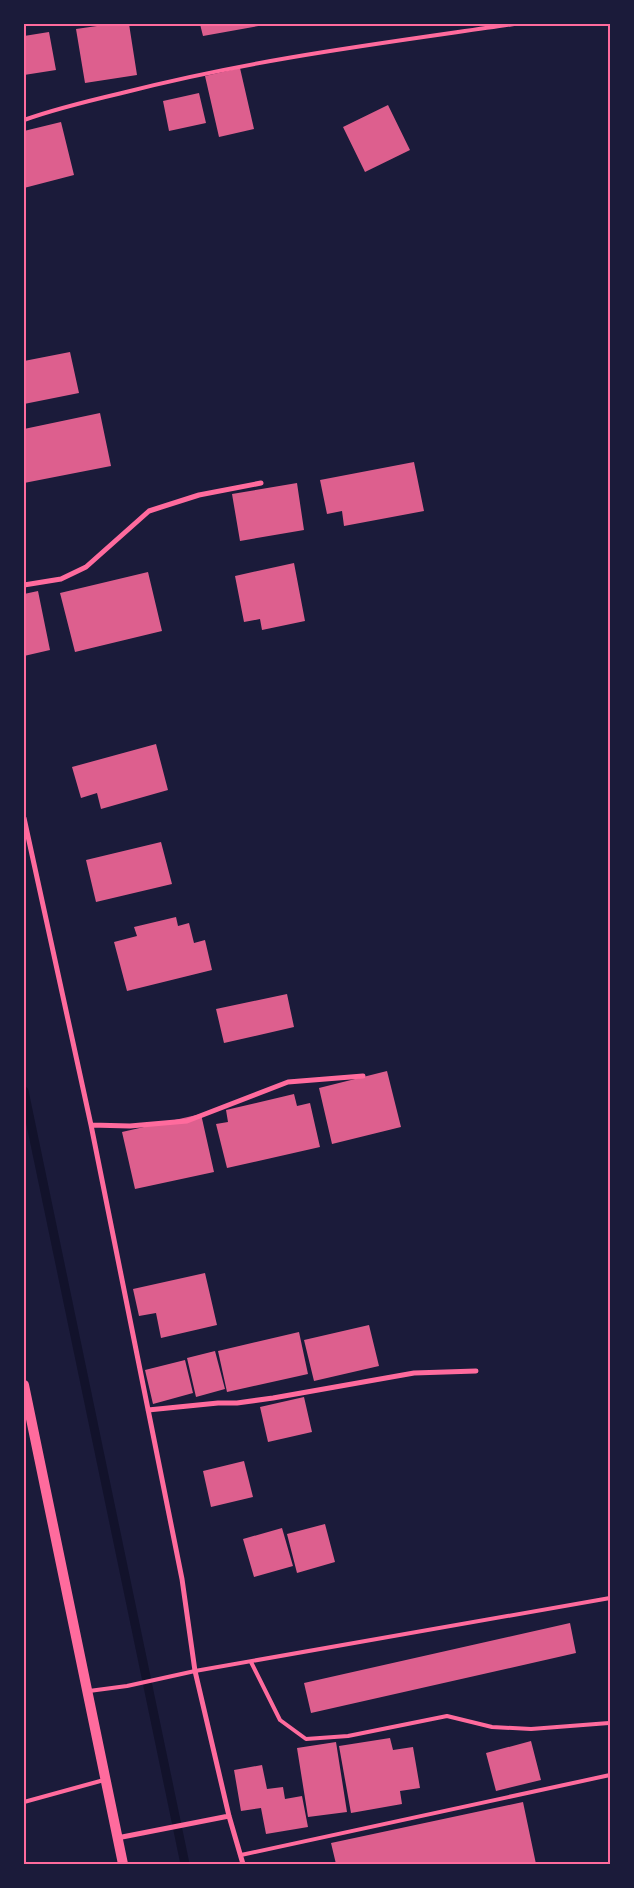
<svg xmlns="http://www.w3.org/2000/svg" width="634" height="1888" viewBox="0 0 634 1888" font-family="'PT Sans Narrow',sans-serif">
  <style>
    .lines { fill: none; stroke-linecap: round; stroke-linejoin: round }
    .stream { stroke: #12122b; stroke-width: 9 }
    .building { fill: #dd5f8e }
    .service { stroke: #ff6b9d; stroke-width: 4 }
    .minor { stroke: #ff6b9d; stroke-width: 5 }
    .secondary { stroke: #ff6b9d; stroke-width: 10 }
    .neatline { fill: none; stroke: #ff6b9d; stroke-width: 2 }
  </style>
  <rect width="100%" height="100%" fill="#1b1b3a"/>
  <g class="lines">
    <!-- stream -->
    <path class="stream" d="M24,1091L185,1864"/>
  </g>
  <!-- building -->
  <path class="building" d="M111,24H129L137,75L85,83L76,29Z
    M200,24H264V25L203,36Z
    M49,32L56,70L24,75V36Z
    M240,68L254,129L219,137L205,76Z
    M199,93L206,123L169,131L163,101Z
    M388,105L410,150L365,172L343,127Z
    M61,122L74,175L24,188V131Z
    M70,352L79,393L24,404V361Z
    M100,413L111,466L24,483V429Z
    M414,462L424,511L344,526L342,511L327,514L320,480Z
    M297,483L304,530L240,541L232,494Z
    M294,563L305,621L262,630L260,619L244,622L235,576Z
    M148,572L162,631L75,652L60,593Z
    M38,591L50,650L24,656V594Z
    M156,744L168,790L101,809L97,793L81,798L72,767Z
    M161,842L172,884L96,902L86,860Z
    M176,917L178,926L189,923L194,943L205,940L212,970L127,991L114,942L137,936L134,927Z
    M287,994L294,1027L224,1043L216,1009Z
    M387,1071L401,1127L332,1144L319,1088Z
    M294,1094L297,1106L310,1103L320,1147L227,1168L216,1124L228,1122L226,1110Z
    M201,1114L214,1172L135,1189L122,1132Z
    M205,1273L217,1325L161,1338L156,1313L139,1316L133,1289Z
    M369,1325L379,1366L314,1381L304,1340Z
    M299,1332L308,1374L227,1392L218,1351Z
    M215,1351L225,1389L196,1397L187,1358Z
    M185,1360L193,1393L153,1404L145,1370Z
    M304,1397L312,1432L268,1442L260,1407Z
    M244,1461L253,1497L211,1507L203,1471Z
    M325,1524L335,1562L297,1573L287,1534Z
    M282,1528L293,1566L254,1577L243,1539Z
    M570,1623L576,1653L311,1713L304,1683Z
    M390,1738L393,1750L413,1747L420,1788L400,1791L402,1804L351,1813L339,1746Z
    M531,1741L541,1780L496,1791L486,1753Z
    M336,1742L347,1812L308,1817L297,1748Z
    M262,1765L267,1789L283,1787L285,1799L302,1796L308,1827L266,1834L261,1808L241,1811L234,1770Z
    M523,1802L536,1864H336L331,1843Z"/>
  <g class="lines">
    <!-- service -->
    <path class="service" d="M24,120C57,108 92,100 126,92C254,59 384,43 514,24
      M251,1662L280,1720L306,1739L348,1736L447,1716L492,1727L531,1729L609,1723
      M89,1691L127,1686L195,1671L610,1598
      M24,1802L104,1780
      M241,1855L610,1775"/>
    <!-- minor -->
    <path class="minor" d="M24,585L61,579L86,567L149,511L199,495L261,483
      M24,818L91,1125L182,1579L195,1671L229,1816L243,1864
      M91,1125L130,1126L187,1121L288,1082L363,1076
      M148,1410L218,1403H237L273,1398L414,1373L476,1371
      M117,1838L229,1816"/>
    <!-- secondary -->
    <path class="secondary" d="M24,1385L123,1864"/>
  </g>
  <!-- border -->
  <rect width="634" height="1888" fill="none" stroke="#1b1b3a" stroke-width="50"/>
  <rect x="25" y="25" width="584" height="1838" class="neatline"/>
</svg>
